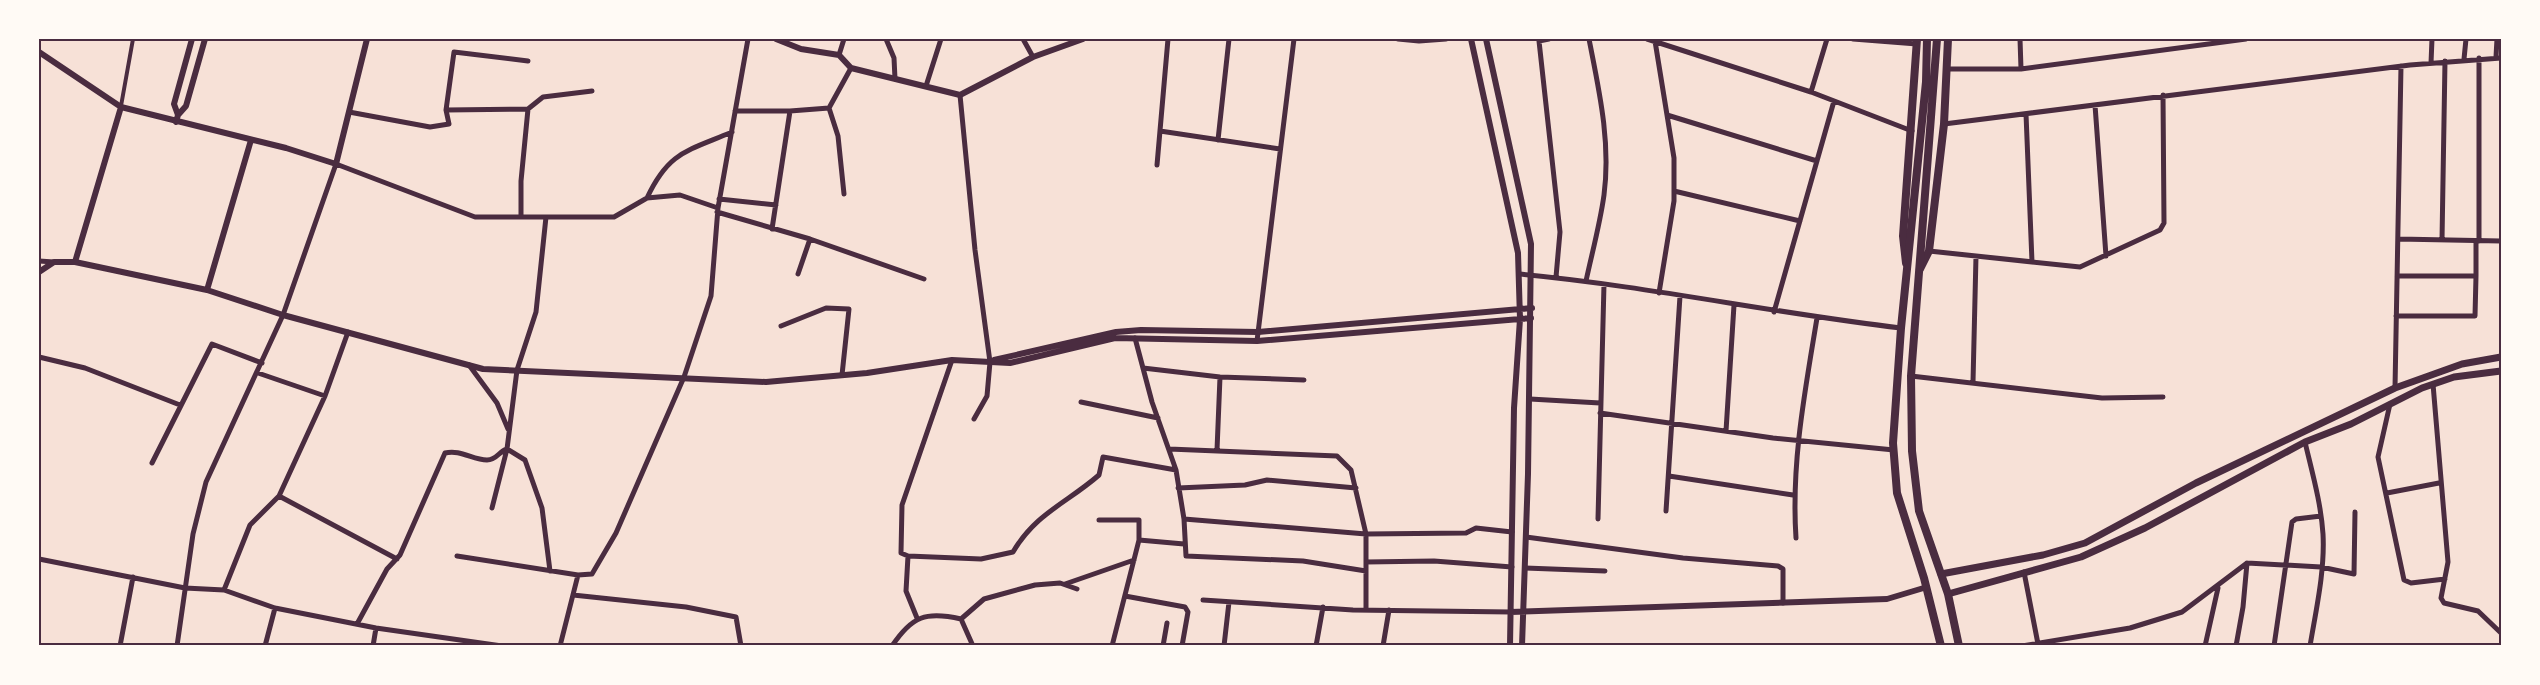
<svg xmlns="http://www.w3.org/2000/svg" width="2540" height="685" viewBox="0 0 2540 685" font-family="Overpass,sans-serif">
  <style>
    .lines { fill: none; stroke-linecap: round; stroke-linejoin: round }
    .pedestrian { stroke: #4a2c40; stroke-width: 4 }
    .minor { stroke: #4a2c40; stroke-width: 5 }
    .tertiary { stroke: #4a2c40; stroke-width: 6 }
    .secondary { stroke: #4a2c40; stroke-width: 7 }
    .primary { stroke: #4a2c40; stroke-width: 8 }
    .trunk { stroke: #4a2c40; stroke-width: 8 }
    .neatline { fill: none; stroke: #4a2c40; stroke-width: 2 }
  </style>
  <rect width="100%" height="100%" fill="#f7e1d7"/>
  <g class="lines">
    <!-- pedestrian -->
    <path class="pedestrian" d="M121,106L133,39"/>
    <!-- minor -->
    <path class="minor" d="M886,39L894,58L895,79
      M1023,39L1033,57
      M1398,39L1419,41L1446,39
      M1549,39L1539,41L1560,232L1556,277
      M1647,39L1811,92L1912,131
      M1853,39L1917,44
      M2020,39L2021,69
      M1655,41L1674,158V201L1659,293
      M839,55L844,39
      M2496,57L2497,39
      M2479,58V241
      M2464,59L2466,39
      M2431,63L2432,39
      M1947,69H2021L2246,39
      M926,86L941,39
      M1811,92L1827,39
      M960,95L975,250L990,362L987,396L974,419
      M2095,105L2106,256
      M829,108L838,136L844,194
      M446,110L528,109
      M735,111H790
      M349,112L430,127L449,124L446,110L454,52L528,61
      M2026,114L2032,262
      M1667,115L1817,161
      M1944,124L2410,65L2501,58
      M1160,131L1280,149
      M1218,140L1229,39
      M1157,165L1168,39
      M1674,191L1800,221
      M647,198C669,151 688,151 732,132
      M719,199L776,205
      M717,212L810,239L924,279
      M521,217V181L528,109L543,97L592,91
      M772,229L790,111L829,108L851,68
      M2398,239L2501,241
      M2442,240L2445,61
      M1929,251L2080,267L2160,230L2164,223L2163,95
      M39,261L54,262
      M798,274L810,239
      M1519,274C1647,286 1773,313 1901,328
      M2397,276H2476V241
      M1586,281C1592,253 1600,224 1604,195C1611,142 1599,90 1589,39
      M1774,312L1834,101
      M2396,316H2475L2476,276
      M781,326L826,308L849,309L842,375
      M1135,338L1152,402L1176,470L1184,519L1186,556L1303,561L1366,571V562L1434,561L1512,567
      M1257,341L1294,39
      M39,357L85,368L180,405
      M952,360L902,505L901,553L908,556L981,559L1013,552C1036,513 1067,503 1099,475L1103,457L1176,470
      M469,365L497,403L508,429
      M1143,368L1220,377L1304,380
      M258,373L325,396
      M1911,376L2102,398L2163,397
      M1973,382L1976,256
      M2433,384L2448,562L2441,598L2444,603L2478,611L2501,633
      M2395,388L2401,66
      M1530,399L1600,403
      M1081,402L1158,418
      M2390,404L2378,457L2404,580L2411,583L2445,579
      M1600,413L1773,438L1894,450
      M1726,431L1734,305
      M2305,442C2312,472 2321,503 2323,534C2325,571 2316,610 2310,646
      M1169,449L1337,456L1351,470L1366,534V562
      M1217,450L1220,377
      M152,463L212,344L262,363
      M1669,476L1793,495
      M1178,488L1245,485L1267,480L1356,488
      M2387,493L2439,483
      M279,496L397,559
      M492,508L507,449L517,370L536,312L546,217
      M1666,511L1680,296
      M1184,519L1366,534L1466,533L1476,528L1512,532
      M1598,519L1604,284
      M1099,520H1139V540
      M1526,537L1683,558L1778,566L1783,569V603
      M1796,538C1791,463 1805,391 1817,318
      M457,556L578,575
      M908,556L906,591L917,618
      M39,559L185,588L224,590L275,608L376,628L502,646
      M1525,568L1605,571
      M2024,572L2038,644
      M1065,584L1134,560
      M224,590L250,525L279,496L325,396L348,332
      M573,595L686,607L736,617L741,646
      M1125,596L1185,607L1188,612L1182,646
      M1203,600L1353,610L1511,612
      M1366,610V571
      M961,619L984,599L1035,585L1060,583L1077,589
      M357,624L387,569L400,555L445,453C460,449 473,460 487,460C497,460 499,451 507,449L525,460L542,508L550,571
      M120,646L133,577
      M177,646L193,534L206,482L283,315L336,164L475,217H614L647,198L680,195L718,208
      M265,646L275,608
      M373,646L376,628
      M560,646L578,575L592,574L616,533L684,377L711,296L718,208L748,39
      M892,646C912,616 926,611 961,619L973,646
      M1112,646L1139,540L1184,544
      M1163,646L1167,623
      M1224,646L1229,602
      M1316,646L1323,607
      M1383,646L1389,610
      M2022,646L2130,628L2182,612L2247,563L2321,567L2354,574L2355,512
      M2205,646L2218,588
      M2236,646L2243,607L2247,563
      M2274,646L2292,522L2296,519L2321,516"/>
    <!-- tertiary -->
    <path class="tertiary" d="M776,39L801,49L839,55L851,68L960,95L1033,57L1083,39
      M1471,39L1518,253L1520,319L1514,408L1510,646
      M1486,39L1531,244L1528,474L1522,646
      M39,52L121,107L286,148L336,164L367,39
      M178,115L174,104L192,39
      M176,122L178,115L186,106L205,39
      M75,262L121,107
      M39,272L54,262H75L207,290L283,315L483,369L766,382L867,373L952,360L1010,363L1115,338L1257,341L1531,318
      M207,290L251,140
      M994,360L1116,332L1141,330L1258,332L1532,308
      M1511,612L1887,599L1927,587"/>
    <!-- secondary -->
    <path class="secondary" d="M1941,574L2043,555L2085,543L2196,483L2395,388L2462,364L2501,357
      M1948,594L2081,557L2145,528L2305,442L2351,424L2422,388L2454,377L2501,371"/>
    <!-- primary -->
    <path class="primary" d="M1906,263L1903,236L1917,39
      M1920,269L1929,251L1944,124L1948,39"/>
    <!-- trunk -->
    <path class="trunk" d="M1927,39L1926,82L1901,328L1893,443L1897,493L1924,578L1941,646
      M1937,39L1911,376L1912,451L1919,511L1948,594L1959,646"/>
  </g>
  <!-- border -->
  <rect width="2540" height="685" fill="none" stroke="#fffaf5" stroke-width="81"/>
  <rect x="40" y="40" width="2460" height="604" class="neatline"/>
</svg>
